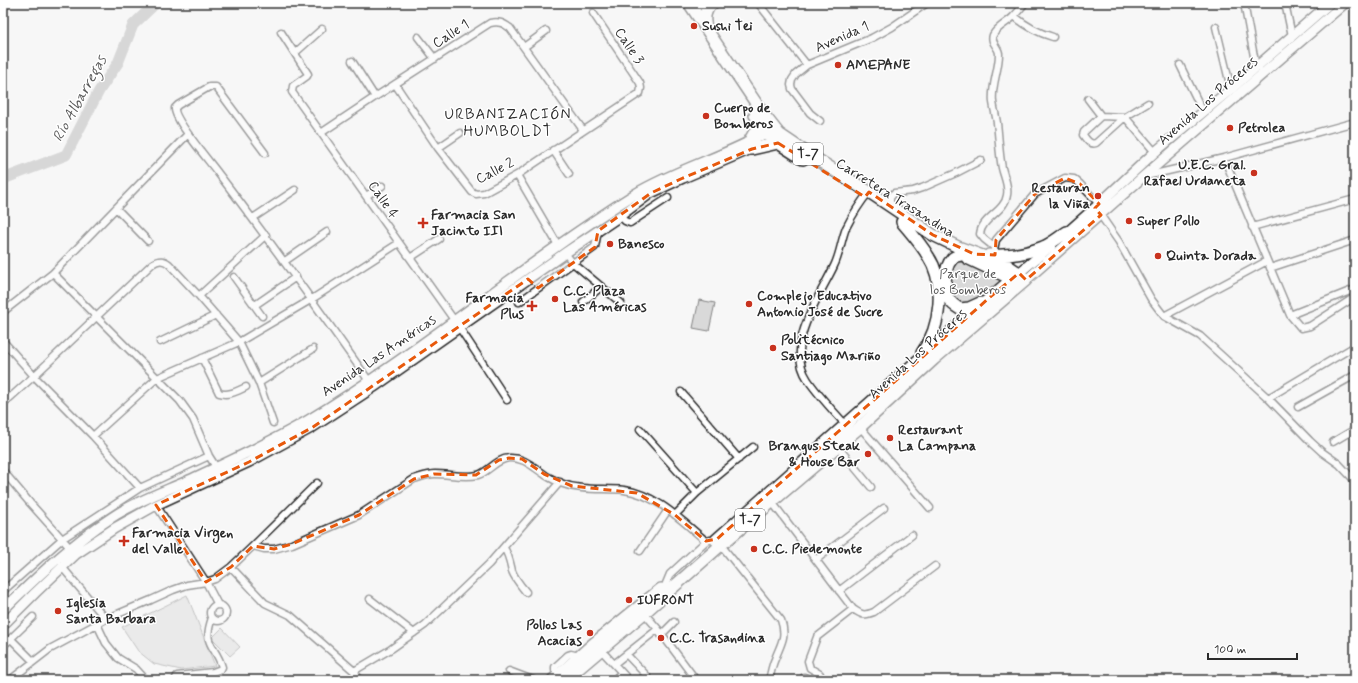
<svg xmlns="http://www.w3.org/2000/svg" width="1358" height="683" viewBox="0 0 1358 683" font-family="Mynerve,sans-serif">
  <style>
    .green { fill: #d9d9d9; stroke: #828282 }
    .lines { fill: none; stroke-linecap: round; stroke-linejoin: round }
    .river { stroke: #b0b0b0; stroke-width: 11 }
    .street-casing { stroke: #2b2b2b; stroke-width: 9 }
    .secondary-casing { stroke: #2b2b2b; stroke-width: 12 }
    .highway-casing { stroke: #2b2b2b; stroke-width: 14 }
    .street { stroke: #fff; stroke-width: 6 }
    .secondary { stroke: #fff; stroke-width: 9 }
    .highway { stroke: #fff; stroke-width: 11 }
    .marked { fill: none; stroke: #e8590c; stroke-width: 3; stroke-dasharray: 8 5; stroke-linejoin: round }
    .poi-dot { fill: #c8321e; stroke: #fff; stroke-width: 1.5 }
    .labels { text-anchor: middle; dominant-baseline: central; stroke-width: 3; stroke-linejoin: round; paint-order: stroke }
    .shield { fill: #fff; stroke: #6b6b6b; stroke-width: 1 }
    .shield-label { font-size: 13px; font-weight: bold; fill: #2b2b2b }
    .poi-label { font-size: 14px; font-weight: bold; fill: #2b2b2b; stroke: #fff; text-anchor: start }
    .street-label { font-size: 14px; fill: #2b2b2b; stroke: #fff }
    .park-label { font-size: 14px; fill: #565656; stroke: #fff }
    .water-label { font-size: 15px; font-style: italic; fill: #5a5a5a; stroke: #fff }
    .neighbourhood-label { font-size: 15px; letter-spacing: 1px; fill: #2b2b2b; stroke: #fff }
  </style>
  <rect width="100%" height="100%" fill="#f7f7f7"/>
  <filter id="ink" filterUnits="userSpaceOnUse"><feTurbulence type="fractalNoise" baseFrequency=".025" numOctaves="2"/><feDisplacementMap in="SourceGraphic" scale="8" xChannelSelector="R" yChannelSelector="G"/><feConvolveMatrix kernelMatrix="1 2 1 2 8 2 1 2 1" color-interpolation-filters="sRGB"/></filter>
  <g filter="url(#ink)">
    <!-- green -->
    <path class="green" d="M961,258L1003,279C992,289 971,311 955,300C952,299 950,295 949,293L952,263Z
      M699,300L715,303L709,331L693,328Z
      M187,595L215,666L181,670L154,664L138,651L122,627Z
      M222,628L240,647L230,656L212,638Z"/>
    <g class="lines">
      <!-- river -->
      <path class="river" d="M3,179L66,155L99,91L118,63L133,25L156,3"/>
      <!-- street casing -->
      <g class="street-casing">
        <path id="street" d="M758,3L807,65
          M1244,3L1256,67
          M1285,3L1292,36
          M1354,3L1355,5
          M691,9L706,3
          M1014,16C1026,26 1038,33 1053,37
          M1216,27L1231,89
          M281,32L308,74L307,76L293,86L292,92L459,327L507,400
          M418,37L435,59
          M524,47L546,31
          M295,53L322,29
          M352,61L375,97
          M1180,65L1203,112
          M395,84L438,148L472,192L476,194L484,193L517,175L640,93L641,88L640,83L593,13
          M1088,99L1101,116L1084,132L1083,135C1087,140 1089,145 1096,143L1125,117L1155,152
          M1101,116L1125,117L1148,103
          M820,121L810,113L792,89L791,85L792,80L796,74L807,65L872,38L892,27L927,3
          M321,133L375,97L490,23C499,21 503,23 510,28L583,130
          M438,148L460,133
          M553,150L569,174
          M265,153L216,87H209L178,105L175,108C173,119 210,162 218,173C270,241 320,311 369,381
          M1224,158L1290,315L1301,328L1310,326L1355,297
          M517,175L558,245
          M1146,176L1224,158L1355,122
          M366,196L382,186
          M890,206V198L894,193L913,191L922,188L956,173L981,160
          M116,208L148,241
          M1099,213L1119,242L1151,299L1164,316L1200,336L1268,398L1310,441L1322,452L1339,464L1355,481
          M620,216L625,221L630,223L668,198
          M253,218L295,190
          M1252,227L1355,199
          M266,235L199,296L239,342L259,383L273,423
          M994,247L984,239L980,234C982,217 1005,212 1007,195C1009,186 1004,177 1002,168C999,153 999,139 997,123C996,116 994,109 993,102C991,86 999,70 999,54C999,47 990,43 993,35C997,27 1007,23 1013,17C1017,13 1021,8 1025,3
          M994,250L996,240L1035,194L1065,178L1074,179L1080,184L1099,204
          M565,253L573,263L621,303
          M410,258L439,239
          M285,261L327,232
          M1270,268L1355,240
          M53,273L180,401L193,419L209,456L216,467
          M234,277L262,316
          M519,302L595,247L598,231
          M583,302L601,287
          M255,305L296,277
          M3,312L53,273L188,134
          M1290,315L1355,289
          M1164,316L1267,261
          M3,341L34,376L93,436
          M160,342L216,315
          M202,358L219,393C229,396 237,391 246,387
          M259,383L313,349
          M681,392L739,459
          M1268,398L1355,346
          M3,404L34,376L152,264C158,260 163,259 169,264L199,296
          M1298,407L1355,375
          M846,425C833,411 819,396 808,380C784,345 819,298 834,266C840,254 841,241 846,228C852,216 860,203 869,192
          M860,427L930,508
          M640,429L697,493
          M1333,442L1355,429
          M837,446L871,487
          M3,471L30,503L72,550
          M140,488L93,436L157,378L239,342L312,299L399,243
          M772,502L853,609C862,615 863,616 874,612L935,566
          M156,505L206,582L218,605
          M675,515L697,493L753,447
          M721,545L781,620C787,637 781,643 775,659C772,665 771,673 769,680
          M253,546L264,549H274L292,544L359,515L414,479C421,477 428,474 435,474C449,474 464,478 478,475C490,471 496,459 509,458C524,457 533,467 544,474C549,478 555,480 560,483C581,491 602,488 624,490C656,494 682,521 706,541
          M504,548C509,555 510,562 512,571C515,579 521,586 526,592
          M640,551L668,510
          M817,559L884,508
          M62,567L106,619
          M231,567L265,603L290,615L354,671L360,680
          M665,586L670,574L706,541L710,540
          M3,591L62,539L140,488L209,456
          M839,591L912,535
          M370,599L414,633
          M210 613a8 8 0 1 1 16 0a8 8 0 1 1-16 0Z
          M644,613L658,629L693,676L688,680
          M97,624L106,643L118,658L136,669L146,680
          M661,635L674,622
          M11,639L33,661
          M3,646L33,617
          M601,650L626,677
          M627,655L647,676
          M614,664L658,629
          M354,671L391,649L425,625L489,564L560,482
          M509,671L533,680
          M558,676L555,670V667L568,655L571,654L579,656
          M804,677L811,680
          M10,680L50,649L106,619L151,600L173,590L187,585L206,582L215,579L231,567L253,546L317,483
          M175,680L177,676L213,672L221,669L222,667C215,644 202,646 212,618
          M614,680L621,673
          M821,680L820,674L810,668L808,661L817,637L853,609"/>
      </g>
      <!-- secondary casing -->
      <g class="secondary-casing">
        <path id="secondary" d="M1063,236L1099,204L1155,152L1231,89L1330,3
          M1019,273L1051,246
          M1026,280L1144,176L1345,3
          M3,610C37,577 71,544 111,518C133,503 160,493 185,482C226,463 268,444 307,421C421,352 522,265 635,194C678,168 728,156 771,130
          M3,625L35,593L76,554L115,528L156,505L249,462L313,427L374,387L565,253L620,216L651,193L683,178L758,146"/>
      </g>
      <!-- highway casing -->
      <g class="highway-casing">
        <path id="highway" d="M706,27C703,17 705,9 713,3
          M755,115L766,133L772,139L803,159
          M749,142L757,128V117
          M752,149L778,143
          M902,222C911,233 921,244 928,256C946,283 941,327 922,353
          M961,255C958,256 954,256 952,259C944,267 943,292 950,301C953,305 957,307 960,309L969,308L980,303
          M989,255C1006,256 1026,254 1043,247C1051,244 1059,237 1067,232
          M967,258L1018,282
          M716,540L914,364L1019,273
          M553,680L592,645L661,589
          M565,680L644,613L721,545L860,427L934,359L1026,280L1019,273L1007,265L958,247L933,235L869,192L810,155L779,134L764,115L689,3"/>
      </g>
      <!-- street -->
      <use href="#street" class="street"/>
      <!-- secondary -->
      <use href="#secondary" class="secondary"/>
      <!-- highway -->
      <use href="#highway" class="highway"/>
    </g>
  </g>
  <!-- marked area -->
  <path d="M0 0H1358V683H0ZM778,143L865,197L869,192L933,235L974,254L995,255L996,240L1035,194L1065,178L1080,184L1099,204L1095,208L1101,215L1026,280L1019,273L989,298L717,539L706,541L675,515L637,493L572,486L544,474L522,459L509,458L499,460L476,475L434,474L414,479L359,515L292,544L274,549L253,546L231,567L206,582L156,505L249,462L313,427L528,279L538,288L595,247L598,231L651,193L683,178L752,149Z" fill="#f7f7f7" fill-opacity=".55" fill-rule="evenodd"/>
  <path class="marked" d="M778,143L865,197L869,192L933,235L974,254L995,255L996,240L1035,194L1065,178L1080,184L1099,204L1095,208L1101,215L1026,280L1019,273L989,298L717,539L706,541L675,515L637,493L572,486L544,474L522,459L509,458L499,460L476,475L434,474L414,479L359,515L292,544L274,549L253,546L231,567L206,582L156,505L249,462L313,427L528,279L538,288L595,247L598,231L651,193L683,178L752,149Z"/>
  <!-- markers -->
  <g class="poi-dot">
    <circle cx="694" cy="26" r="4"/>
    <circle cx="838" cy="65" r="4"/>
    <circle cx="706" cy="116" r="4"/>
    <circle cx="1230" cy="128" r="4"/>
    <circle cx="1254" cy="173" r="4"/>
    <circle cx="1098" cy="196" r="4"/>
    <circle cx="1129" cy="221" r="4"/>
    <path d="M421 217h4v4h4v4h-4v4h-4v-4h-4v-4h4z"/>
    <circle cx="610" cy="244" r="4"/>
    <circle cx="1158" cy="256" r="4"/>
    <circle cx="555" cy="299" r="4"/>
    <circle cx="749" cy="304" r="4"/>
    <path d="M530 300h4v4h4v4h-4v4h-4v-4h-4v-4h4z"/>
    <circle cx="773" cy="348" r="4"/>
    <circle cx="890" cy="438" r="4"/>
    <circle cx="868" cy="454" r="4"/>
    <path d="M122 535h4v4h4v4h-4v4h-4v-4h-4v-4h4z"/>
    <circle cx="754" cy="549" r="4"/>
    <circle cx="629" cy="600" r="4"/>
    <circle cx="58" cy="611" r="4"/>
    <circle cx="590" cy="633" r="4"/>
    <circle cx="661" cy="638" r="4"/>
  </g>
  <g class="labels">
    <!-- shield labels -->
    <g class="shield">
      <rect x="793" y="143" width="30" height="22" rx="3"/>
      <rect x="735" y="509" width="30" height="22" rx="3"/>
    </g>
    <g class="shield-label">
      <text x="808" y="154">T-7</text>
      <text x="750" y="520">T-7</text>
    </g>
    <!-- poi labels -->
    <g class="poi-label">
      <text x="702" y="26">Sushi Tei</text>
      <text x="846" y="65">AMEPANE</text>
      <text x="714" y="108">Cuerpo de<tspan x="714" dy="16">Bomberos</tspan></text>
      <text x="1238" y="128">Petrolea</text>
      <text x="1246" y="165" text-anchor="end">U.E.C. Gral.<tspan x="1246" dy="16">Rafael Urdaneta</tspan></text>
      <text x="1090" y="188" text-anchor="end">Restauran<tspan x="1090" dy="16">la Viña</tspan></text>
      <text x="431" y="215">Farmacia San<tspan x="431" dy="16">Jacinto III</tspan></text>
      <text x="1137" y="221">Super Pollo</text>
      <text x="618" y="244">Banesco</text>
      <text x="1166" y="256">Quinta Dorada</text>
      <text x="563" y="291">C.C. Plaza<tspan x="563" dy="16">Las Américas</tspan></text>
      <text x="757" y="296">Complejo Educativo<tspan x="757" dy="16">Antonio José de Sucre</tspan></text>
      <text x="524" y="298" text-anchor="end">Farmacia<tspan x="524" dy="16">Plus</tspan></text>
      <text x="781" y="340">Politécnico<tspan x="781" dy="16">Santiago Mariño</tspan></text>
      <text x="898" y="430">Restaurant<tspan x="898" dy="16">La Campana</tspan></text>
      <text x="860" y="446" text-anchor="end">Brangus Steak<tspan x="860" dy="16">&amp; House Bar</tspan></text>
      <text x="132" y="533">Farmacia Virgen<tspan x="132" dy="16">del Valle</tspan></text>
      <text x="762" y="549">C.C. Piedemonte</text>
      <text x="637" y="600">IUFRONT</text>
      <text x="66" y="603">Iglesia<tspan x="66" dy="16">Santa Barbara</tspan></text>
      <text x="582" y="625" text-anchor="end">Pollos Las<tspan x="582" dy="16">Acacias</tspan></text>
      <text x="669" y="638">C.C. Trasandina</text>
    </g>
    <!-- street labels -->
    <g class="street-label">
      <text transform="translate(451 34) rotate(-33)">Calle 1</text>
      <text transform="translate(842 37) rotate(-24)">Avenida 1</text>
      <text transform="translate(629 46) rotate(56)">Calle 3</text>
      <text transform="translate(1208 101) rotate(-41)">Avenida Los Próceres</text>
      <text transform="translate(495 171) rotate(-27)">Calle 2</text>
      <text transform="translate(895 198) rotate(32)">Carretera Trasandina</text>
      <text transform="translate(383 200) rotate(55)">Calle 4</text>
      <text transform="translate(918 354) rotate(-42)">Avenida Los Próceres</text>
      <text transform="translate(379 356) rotate(-34)">Avenida Las Américas</text>
    </g>
    <!-- park labels -->
    <g class="park-label">
      <text x="968" y="274">Parque de<tspan x="968" dy="16">los Bomberos</tspan></text>
    </g>
    <!-- water labels -->
    <g class="water-label">
      <text transform="translate(80 99) rotate(-61)">Río Albarregas</text>
    </g>
    <!-- neighbourhood labels -->
    <g class="neighbourhood-label">
      <text x="508" y="115">URBANIZACIÓN<tspan x="508" dy="17">HUMBOLDT</tspan></text>
    </g>
  </g>
  <!-- margin -->
  <rect width="1358" height="683" fill="none" stroke="#fff" stroke-width="16"/>
  <rect x="8" y="8" width="1342" height="667" fill="none" stroke="#2b2b2b" stroke-width="1.5" filter="url(#ink)"/>
  <!-- scale -->
  <path d="M1208 653v6h89v-6" fill="none" stroke="#2b2b2b" stroke-width="2"/>
  <text x="1214" y="653" font-size="12" fill="#2b2b2b" stroke="#ffffff" stroke-width="3" paint-order="stroke">100 m</text>
</svg>
